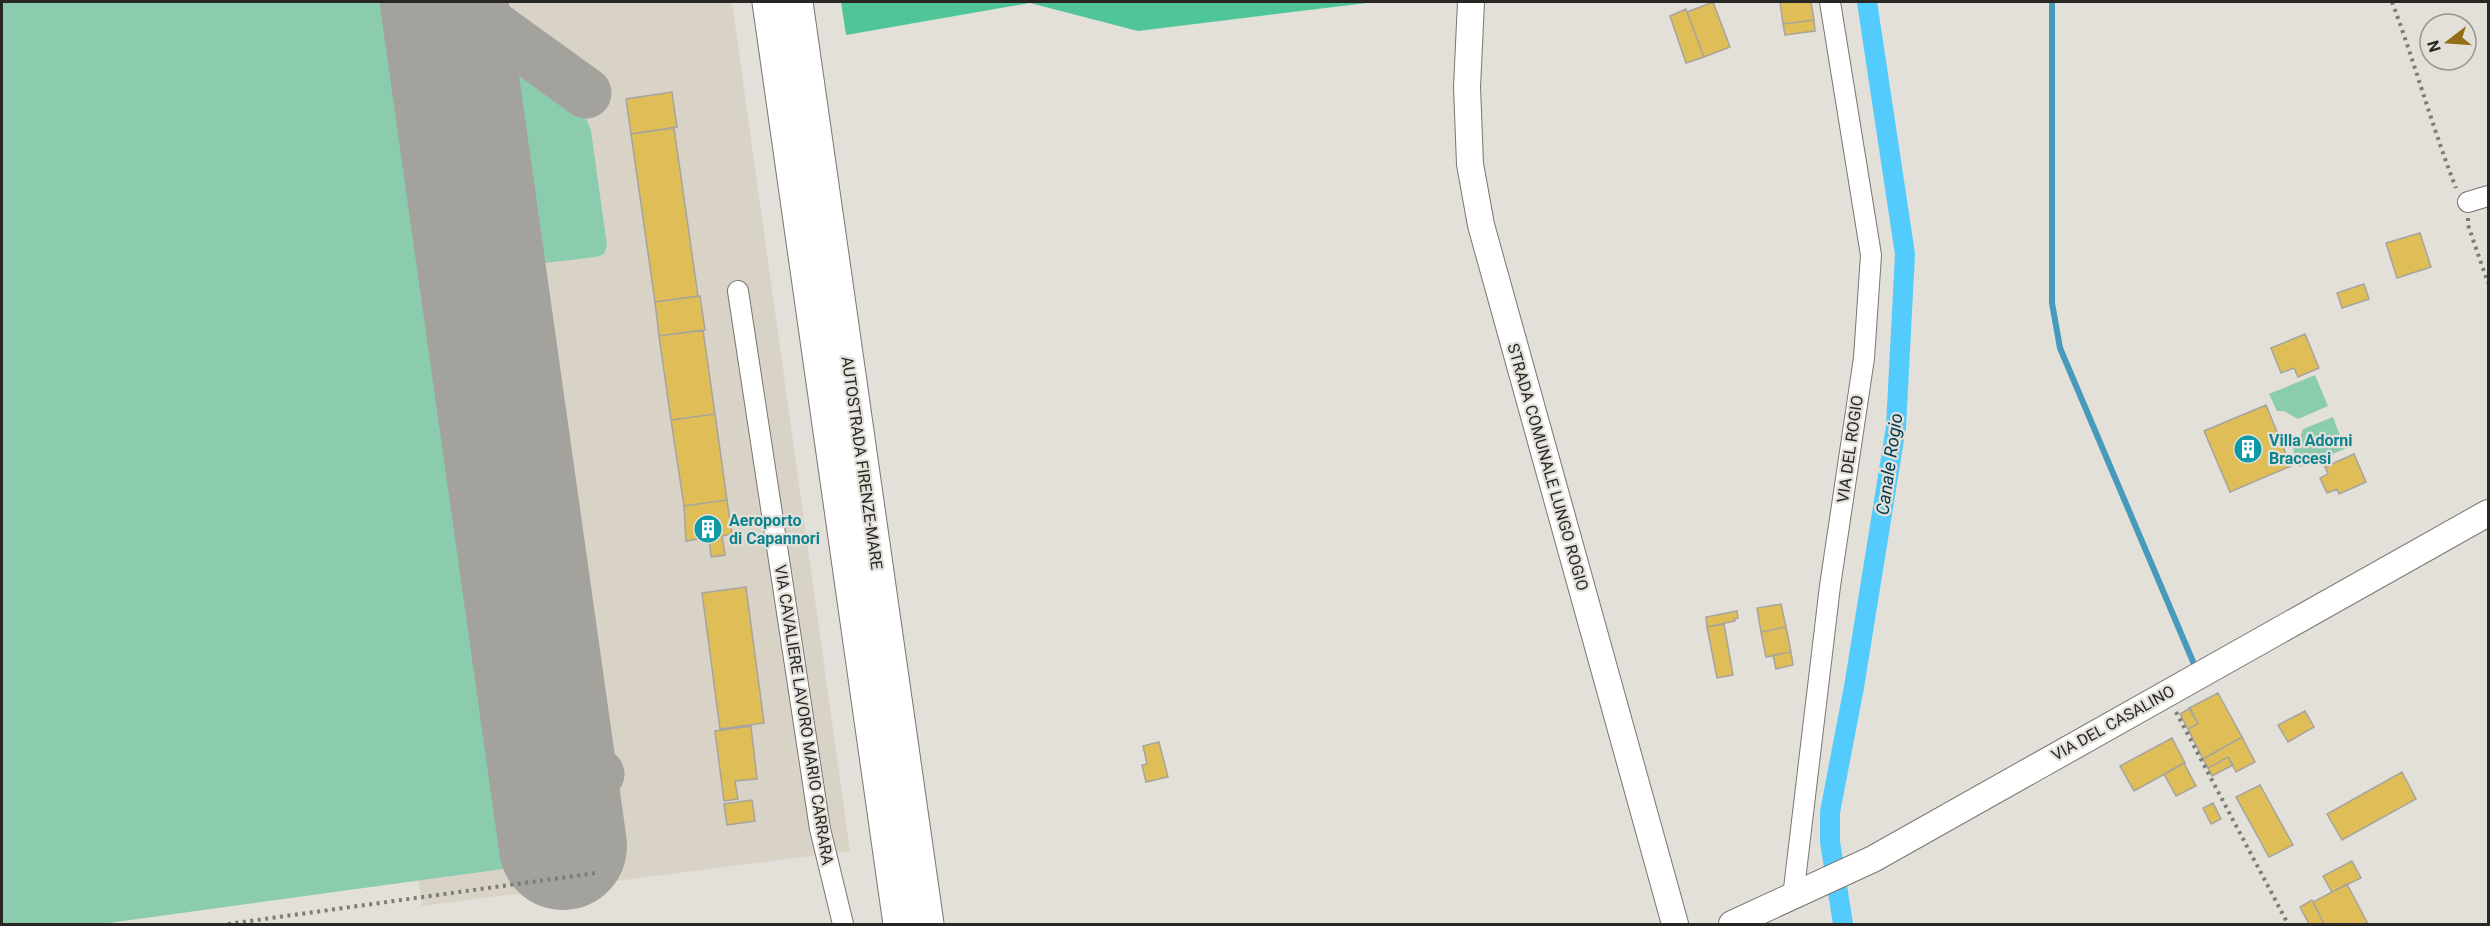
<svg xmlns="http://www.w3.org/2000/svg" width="2490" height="926" viewBox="0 0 2490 926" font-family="Roboto,sans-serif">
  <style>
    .built { fill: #d8d3c6 }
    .green { fill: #8bccaf }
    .forest { fill: #50c698 }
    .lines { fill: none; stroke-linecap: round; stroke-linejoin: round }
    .stream { stroke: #469abc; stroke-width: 6 }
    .canal { stroke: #53ccfd; stroke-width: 20 }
    .taxiway { stroke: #a4a29c; stroke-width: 51 }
    .runway { stroke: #a4a29c; stroke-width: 128 }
    .building { fill: #dfbd57; stroke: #a6a49e; stroke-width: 1.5 }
    .minor-casing { stroke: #797670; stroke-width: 22 }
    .tertiary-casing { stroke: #797670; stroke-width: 28 }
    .motorway-casing { stroke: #797670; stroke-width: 35 }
    .path { stroke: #7d7c77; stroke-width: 4; stroke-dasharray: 3 4.5; stroke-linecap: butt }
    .minor { stroke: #fff; stroke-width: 20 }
    .tertiary { stroke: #fff; stroke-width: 26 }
    .motorway { stroke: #fff; stroke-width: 33 }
    .labels { text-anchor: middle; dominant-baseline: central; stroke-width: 4.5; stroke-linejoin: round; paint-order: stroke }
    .culture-label { font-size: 16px; font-weight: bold; fill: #0d838f; stroke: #e2e0d9; text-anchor: start }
    .street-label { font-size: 16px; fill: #282724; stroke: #e2e0d9 }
    .water-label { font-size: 18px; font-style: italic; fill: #043b4f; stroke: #e2e0d9 }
  </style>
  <rect width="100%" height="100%" fill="#e2e0d9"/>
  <!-- built -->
  <path class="built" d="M293,2H732L850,851L422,906Z"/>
  <!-- green -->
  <path class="green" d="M2,2H409L531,865L101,924H2Z
    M486,43L494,45L502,51L587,120L591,131L607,246L604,254L596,257L510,267L480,59L482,47Z
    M2315,375L2328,406L2298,419L2284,411H2277L2269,394Z
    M2333,417L2345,449L2299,467L2293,449L2298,444L2303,429Z"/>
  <!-- forest -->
  <path class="forest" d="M841,2H1375L1138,31L1030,3L846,35Z"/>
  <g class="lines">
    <!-- stream -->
    <path class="stream" d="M2052,2V303L2060,348L2194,664"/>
    <!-- canal -->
    <path class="canal" d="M1843,924L1830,842V812L1854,687L1896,427L1905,254L1867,2"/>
    <!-- taxiway -->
    <path class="taxiway" d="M460,2L586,93
      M454,69C463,41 469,31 500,32
      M553,779L599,774"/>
    <!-- runway -->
    <path class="runway" d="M444,2L563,846"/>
  </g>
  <!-- building -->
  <path class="building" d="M1713,2L1730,47L1704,57L1687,12Z
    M1780,2H1811L1814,20L1783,24Z
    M1686,9L1704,57L1686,63L1670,16Z
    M1814,20L1815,31L1785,35L1783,24Z
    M672,92L677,127L631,134L626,99Z
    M674,128L698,296L655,302L631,134Z
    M2420,233L2431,267L2397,278L2386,243Z
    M2364,284L2369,299L2342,308L2337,293Z
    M700,296L705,330L659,336L655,302Z
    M703,330L715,414L671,420L659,336Z
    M2305,334L2319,368L2298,377L2294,368L2281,373L2271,348Z
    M2266,405L2291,466L2230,492L2204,431Z
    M715,414L727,500L684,506L671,420Z
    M2354,454L2366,482L2339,494L2337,489L2327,493L2320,478L2328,474L2325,467Z
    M727,500L732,534L722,536L725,555L711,557L709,537L686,541L684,506Z
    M746,587L764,723L720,729L702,593Z
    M1781,604L1786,627L1761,632L1757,608Z
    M1737,611L1738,618L1734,619L1735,621L1707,627L1706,617Z
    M1724,624L1733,675L1717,678L1707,627Z
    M1786,627L1791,652L1766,657L1761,632Z
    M1791,652L1793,665L1776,669L1773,655Z
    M2218,693L2242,737L2203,759L2188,729L2198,724L2189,708Z
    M2190,708L2198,724L2188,729L2180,714Z
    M2305,711L2314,727L2288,742L2278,725Z
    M751,726L757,779L735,781L738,799L724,801L715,731Z
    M2242,737L2255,762L2236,772L2228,757L2208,768L2203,759Z
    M2172,738L2185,763L2134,791L2120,766Z
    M1159,742L1168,777L1146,782L1142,765L1147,764L1143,746Z
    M2228,757L2233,765L2212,776L2208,768Z
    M2184,763L2196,786L2176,796L2164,774Z
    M2402,772L2416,799L2342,840L2327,814Z
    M2260,785L2293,845L2269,857L2236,797Z
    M752,800L755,821L727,825L724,804Z
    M2213,803L2221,819L2211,824L2203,808Z
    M2352,861L2361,878L2332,892L2323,876Z
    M2347,884L2368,924H2324L2313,902Z
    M2312,900L2324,924H2309L2300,907Z"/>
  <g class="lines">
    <!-- minor casing -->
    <g class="minor-casing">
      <path id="minor" d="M2468,202L2488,196
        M738,291L820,829L843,924
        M1793,897L1830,586L1864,358L1871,255L1830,2"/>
    </g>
    <!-- tertiary casing -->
    <g class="tertiary-casing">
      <path id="tertiary" d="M1471,2L1467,87L1470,164L1481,225L1675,924
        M1732,924L1873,859L2488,513"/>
    </g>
    <!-- motorway casing -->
    <g class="motorway-casing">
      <path id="motorway" d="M769,2L900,924
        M796,2L927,924"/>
    </g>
    <!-- path -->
    <path class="path" d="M2392,2C2415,63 2432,127 2456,188
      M2468,218V225L2488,283
      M2176,712L2288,924
      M228,924L596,873"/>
    <!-- minor -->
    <use href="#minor" class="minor"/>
    <!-- tertiary -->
    <use href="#tertiary" class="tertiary"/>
    <!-- motorway -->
    <use href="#motorway" class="motorway"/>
  </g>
  <!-- icons -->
  <defs>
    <g id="building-disc" transform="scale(1.5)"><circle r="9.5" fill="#0f9aa8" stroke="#e2e0d9"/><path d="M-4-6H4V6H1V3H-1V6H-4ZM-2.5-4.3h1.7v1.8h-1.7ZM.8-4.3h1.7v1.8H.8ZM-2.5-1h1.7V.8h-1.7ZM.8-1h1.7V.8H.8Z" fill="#fff"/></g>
  </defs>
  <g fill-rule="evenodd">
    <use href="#building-disc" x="2248" y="449"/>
    <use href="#building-disc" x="708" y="529"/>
  </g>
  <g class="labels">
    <!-- culture labels -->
    <g class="culture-label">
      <text x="2269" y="440">Villa Adorni<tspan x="2269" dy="18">Braccesi</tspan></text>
      <text x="729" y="520">Aeroporto<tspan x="729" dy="18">di Capannori</tspan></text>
    </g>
    <!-- street labels -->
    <g class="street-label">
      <text transform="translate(1850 449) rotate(-82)">VIA DEL ROGIO</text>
      <text transform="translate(862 463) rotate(82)">AUTOSTRADA FIRENZE-MARE</text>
      <text transform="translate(1548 467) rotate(74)">STRADA COMUNALE LUNGO ROGIO</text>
      <text transform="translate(804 715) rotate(81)">VIA CAVALIERE LAVORO MARIO CARRARA</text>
      <text transform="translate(2113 723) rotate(-29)">VIA DEL CASALINO</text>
    </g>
    <!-- water labels -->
    <g class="water-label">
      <text transform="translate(1889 464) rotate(-82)">Canale Rogio</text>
    </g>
  </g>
  <!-- border -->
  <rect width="2490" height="926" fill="none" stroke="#282724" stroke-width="6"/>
  <!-- north arrow -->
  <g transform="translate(2448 42) rotate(253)"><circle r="28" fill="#e2e0d9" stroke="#989691" stroke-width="1.5"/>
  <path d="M0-4.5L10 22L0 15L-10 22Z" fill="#917015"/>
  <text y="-9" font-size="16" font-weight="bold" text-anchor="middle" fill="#282724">N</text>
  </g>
</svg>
